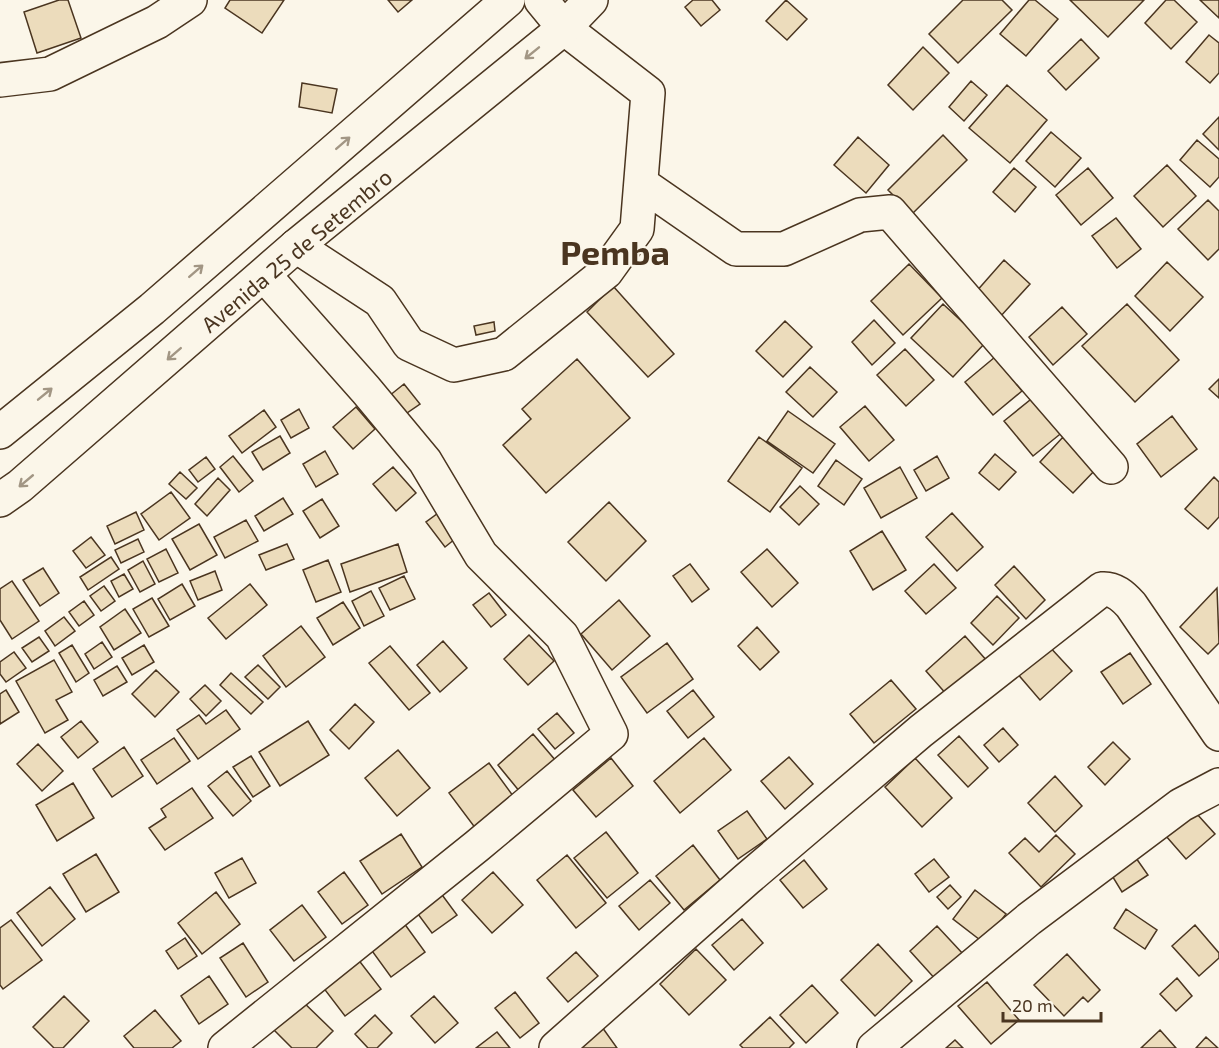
<svg xmlns="http://www.w3.org/2000/svg" width="1219" height="1048" viewBox="0 0 1219 1048" font-family="'Exo 2',sans-serif">
  <style>
    .building { fill: #ecdcbc; stroke: #4a3520; stroke-width: 1.5 }
    .lines { fill: none; stroke-linecap: round; stroke-linejoin: round }
    .minor-casing { stroke: #4a3520; stroke-width: 36 }
    .highway-casing { stroke: #4a3520; stroke-width: 36 }
    .minor { stroke: #fbf6e9; stroke-width: 33 }
    .highway { stroke: #fbf6e9; stroke-width: 33 }
    .oneway { stroke: #a29684 }
    .labels { text-anchor: middle; dominant-baseline: central; stroke-width: 4.5; stroke-linejoin: round; paint-order: stroke }
    .street-label { font-size: 22px; fill: #4a3520; stroke: #fbf6e9 }
    .town-label { font-size: 34px; font-weight: bold; fill: #4a3520; stroke: #fbf6e9 }
  </style>
  <rect width="100%" height="100%" fill="#fbf6e9"/>
  <!-- building -->
  <path class="building" d="M59,0H68L81,38L37,53L24,12Z
    M230,0H284L262,33L225,8Z
    M388,0H412L398,12Z
    M693,0H712L720,10L701,26L685,7Z
    M786,0L807,19L787,40L766,21Z
    M963,0H1002L1012,10L958,63L929,34Z
    M1029,0H1035L1058,19L1026,56L1000,34Z
    M1070,0H1144L1108,37Z
    M1166,0H1174L1197,22L1171,49L1145,23Z
    M1200,0H1219V18Z
    M1209,35L1219,43V73L1210,83L1186,62Z
    M1081,39L1099,58L1066,90L1048,71Z
    M923,47L949,73L913,110L888,85Z
    M971,81L987,95L964,121L949,107Z
    M302,83L337,89L332,113L299,107Z
    M1007,85L1047,120L1010,163L969,128Z
    M1219,117V150L1203,134Z
    M1051,132L1081,158L1055,187L1026,161Z
    M943,135L967,160L912,214L888,190Z
    M858,137L889,165L866,193L834,165Z
    M1197,140L1219,159V177L1210,187L1180,160Z
    M1167,165L1196,196L1163,227L1134,196Z
    M1014,168L1036,187L1015,212L993,192Z
    M1088,168L1113,198L1081,225L1056,195Z
    M1208,200L1219,211V249L1208,260L1178,229Z
    M1116,218L1141,249L1117,268L1092,236Z
    M1004,260L1030,284L1000,317L975,293Z
    M1167,262L1203,297L1170,331L1135,296Z
    M909,264L942,298L903,335L871,301Z
    M613,286L674,354L648,377L587,312Z
    M943,304L985,343L953,377L911,338Z
    M1127,304L1179,360L1135,402L1082,346Z
    M1062,307L1087,334L1053,365L1029,337Z
    M874,320L895,343L872,365L852,342Z
    M785,321L812,347L783,377L756,351Z
    M494,322L495,331L476,335L474,326Z
    M905,349L934,380L906,406L877,375Z
    M995,357L1022,391L993,415L965,382Z
    M577,359L630,418L546,493L503,445L531,419L522,409Z
    M810,367L837,392L813,417L786,392Z
    M1219,379V398L1209,389Z
    M404,384L420,404L404,415L389,396Z
    M1035,396L1064,431L1033,456L1004,421Z
    M865,406L894,440L869,461L840,427Z
    M356,407L375,429L353,449L333,427Z
    M299,409L309,428L291,438L281,420Z
    M264,410L276,427L242,453L229,436Z
    M788,411L835,444L813,473L767,441Z
    M1172,416L1197,449L1161,477L1137,444Z
    M280,436L290,453L263,470L252,452Z
    M759,437L802,468L770,512L728,481Z
    M1063,437L1097,468L1073,493L1040,462Z
    M325,451L338,474L316,487L303,464Z
    M995,454L1016,472L999,490L979,473Z
    M233,456L253,481L239,492L220,467Z
    M937,456L949,478L926,491L914,470Z
    M206,457L215,469L198,482L189,470Z
    M836,460L862,479L844,505L818,486Z
    M393,467L416,493L396,511L373,484Z
    M900,467L917,498L881,518L864,488Z
    M180,472L197,488L186,499L169,484Z
    M1214,477L1219,482V517L1208,529L1185,509Z
    M218,478L230,490L207,516L195,504Z
    M800,486L819,504L799,525L780,507Z
    M171,492L190,518L159,540L141,514Z
    M283,498L293,514L264,531L255,516Z
    M322,499L339,526L320,538L303,511Z
    M609,502L646,541L606,581L568,542Z
    M441,511L460,535L445,547L426,522Z
    M136,512L144,530L115,544L107,526Z
    M952,513L983,547L957,571L926,537Z
    M246,520L258,541L225,558L214,537Z
    M199,524L217,555L190,570L172,539Z
    M882,531L906,570L873,590L850,551Z
    M91,537L105,555L86,568L73,551Z
    M138,539L144,552L121,563L115,550Z
    M287,544L294,559L266,570L259,555Z
    M398,544L407,572L350,592L341,564Z
    M166,549L178,573L159,582L147,559Z
    M767,549L798,583L772,607L741,572Z
    M111,557L119,569L88,590L80,577Z
    M328,560L341,592L316,602L303,570Z
    M143,561L155,584L140,592L128,570Z
    M690,564L709,589L692,602L673,576Z
    M934,564L956,588L926,614L905,591Z
    M1014,566L1045,600L1026,619L995,585Z
    M43,568L59,593L40,606L23,580Z
    M215,571L222,590L198,600L190,581Z
    M124,574L133,589L119,597L111,581Z
    M404,576L415,599L390,610L379,588Z
    M12,581L39,621L12,639L0,620V589Z
    M182,584L195,606L170,620L158,599Z
    M250,584L267,605L226,639L208,618Z
    M104,586L115,601L101,611L90,596Z
    M1217,588L1219,643L1208,654L1180,627Z
    M371,591L384,616L364,626L352,601Z
    M489,593L506,615L491,627L473,605Z
    M997,596L1019,618L993,645L971,623Z
    M152,598L169,626L149,637L133,609Z
    M619,600L650,636L612,670L581,634Z
    M84,601L94,615L79,626L69,612Z
    M343,602L360,628L333,645L317,618Z
    M125,609L141,633L114,650L100,627Z
    M64,617L75,631L55,646L45,631Z
    M301,626L325,657L286,687L263,656Z
    M757,627L779,652L760,670L738,646Z
    M529,635L554,661L528,685L504,659Z
    M965,636L995,670L955,704L926,671Z
    M39,637L49,651L32,662L22,648Z
    M443,641L467,668L440,692L417,665Z
    M102,642L112,657L94,669L85,654Z
    M667,643L693,679L647,713L621,677Z
    M1047,644L1072,671L1040,700L1016,672Z
    M72,645L89,673L76,682L59,653Z
    M144,645L154,662L132,675L122,658Z
    M390,646L430,693L409,710L369,663Z
    M14,652L26,668L6,682L0,674V662Z
    M1130,653L1151,684L1123,704L1101,672Z
    M54,660L72,692L56,700L68,720L45,733L16,681Z
    M258,665L280,687L268,699L245,677Z
    M117,666L127,682L103,696L94,680Z
    M156,670L179,692L155,717L132,694Z
    M231,673L263,702L251,714L220,685Z
    M891,680L916,709L874,743L850,714Z
    M205,685L221,701L206,716L190,699Z
    M6,690L19,712L0,724V694Z
    M693,690L714,717L688,738L667,711Z
    M355,704L374,722L349,749L330,730Z
    M226,710L240,729L198,759L177,730L199,715L206,724Z
    M557,713L574,733L555,749L538,729Z
    M81,721L98,742L78,758L61,737Z
    M308,721L329,755L280,786L259,752Z
    M1003,728L1018,745L999,762L984,745Z
    M533,734L556,761L520,792L498,765Z
    M959,736L988,768L968,787L938,755Z
    M174,738L190,761L157,784L141,760Z
    M704,738L731,770L680,813L654,781Z
    M1113,742L1130,759L1105,785L1088,767Z
    M38,744L63,771L42,791L17,764Z
    M124,747L143,776L112,797L93,769Z
    M398,750L430,788L397,816L365,778Z
    M251,756L270,786L253,797L233,767Z
    M789,757L813,784L785,809L761,781Z
    M611,758L633,786L596,817L573,790Z
    M915,758L952,798L922,827L885,787Z
    M489,763L516,800L476,829L449,793Z
    M227,771L251,801L233,816L208,786Z
    M1055,776L1082,806L1055,832L1028,803Z
    M73,783L94,818L57,841L36,805Z
    M192,788L213,818L165,850L149,828L166,817L161,809Z
    M1187,803L1215,834L1186,859L1159,828Z
    M747,811L767,839L738,859L718,831Z
    M606,832L638,873L607,898L574,858Z
    M401,834L422,867L382,894L360,861Z
    M1056,835L1075,854L1041,887L1009,853L1025,838L1039,852Z
    M693,845L720,880L684,910L656,876Z
    M96,854L119,892L86,912L63,874Z
    M567,855L606,903L576,928L537,880Z
    M242,858L256,883L229,898L215,873Z
    M1136,858L1148,875L1122,892L1111,874Z
    M934,859L949,877L929,892L915,874Z
    M804,860L827,889L803,908L780,880Z
    M344,872L368,905L342,924L318,892Z
    M493,872L523,905L492,933L462,900Z
    M650,880L670,903L639,930L619,906Z
    M950,885L961,897L948,909L937,897Z
    M50,887L75,919L42,946L17,913Z
    M437,888L457,915L432,933L412,906Z
    M975,890L1006,914L984,943L953,919Z
    M216,892L240,924L202,954L178,923Z
    M302,905L326,937L294,961L270,930Z
    M1126,909L1157,930L1145,949L1114,928Z
    M401,919L425,952L391,977L367,944Z
    M742,919L763,943L734,970L712,945Z
    M11,920L42,960L3,989L0,985V928Z
    M1195,925L1219,953V958L1199,976L1172,946Z
    M937,926L964,955L937,981L910,951Z
    M185,938L197,956L178,969L166,951Z
    M243,943L268,982L246,997L220,958Z
    M878,944L912,981L875,1016L841,980Z
    M696,949L726,980L689,1015L660,984Z
    M576,952L598,976L568,1002L547,978Z
    M354,954L381,989L345,1016L319,982Z
    M1067,954L1100,990L1088,1002L1083,997L1064,1016L1034,985Z
    M209,976L228,1004L199,1024L181,996Z
    M1177,978L1192,996L1176,1011L1160,994Z
    M987,982L1019,1020L991,1044L958,1006Z
    M812,985L838,1013L806,1043L780,1015Z
    M515,992L539,1023L520,1038L495,1008Z
    M64,996L89,1021L63,1048H54L33,1027Z
    M297,996L333,1031L316,1048H292L269,1025Z
    M434,996L458,1023L435,1043L411,1016Z
    M155,1010L181,1041L172,1048H134L124,1036Z
    M375,1015L392,1033L377,1048H368L355,1034Z
    M770,1017L794,1043L789,1048H743L740,1045Z
    M602,1027L617,1048H575Z
    M1160,1030L1176,1048H1141Z
    M497,1032L510,1048H476Z
    M1206,1037L1218,1048H1196Z
    M955,1040L963,1048H946Z"/>
  <g class="lines">
    <!-- minor casing -->
    <g class="minor-casing">
      <path id="minor" d="M0,80L50,74L157,22L190,0
        M642,184L736,249H784L860,215L890,212L1111,467
        M296,246L380,301L409,344L454,365L504,354L606,272L637,229L648,93L564,28L541,0
        M225,1048L477,846L611,734L562,636L481,555L425,461L366,390L264,275
        M556,1048L747,879L921,731L1102,589C1114,588 1123,596 1131,605L1219,734
        M874,1048L1029,919L1181,805L1219,785"/>
    </g>
    <!-- highway casing -->
    <g class="highway-casing">
      <path id="highway" d="M0,432L152,309L508,0
        M0,500L20,486L296,246L564,28L591,0"/>
    </g>
    <!-- minor -->
    <use href="#minor" class="minor"/>
    <!-- highway -->
    <use href="#highway" class="highway"/>
  </g>
  <!-- one-way arrows -->
  <defs><path id="oneway-shaft" d="M-6 0H5M1.5-3L5.5 0L1.5 3" fill="none" stroke-width="1.6" stroke-linecap="round" stroke-linejoin="round" transform="scale(1.5)"/></defs>
  <g class="oneway">
    <use href="#oneway-shaft" transform="translate(532 53) rotate(141)"/>
    <use href="#oneway-shaft" transform="translate(343 143) rotate(-41)"/>
    <use href="#oneway-shaft" transform="translate(196 271) rotate(-41)"/>
    <use href="#oneway-shaft" transform="translate(174 354) rotate(139)"/>
    <use href="#oneway-shaft" transform="translate(45 394) rotate(-39)"/>
    <use href="#oneway-shaft" transform="translate(26 481) rotate(140)"/>
  </g>
  <g class="labels">
    <!-- street labels -->
    <g class="street-label">
      <text transform="translate(296 250) rotate(-40)">Avenida 25 de Setembro</text>
    </g>
    <!-- town labels -->
    <g class="town-label">
      <text x="615" y="251">Pemba</text>
    </g>
  </g>
  <!-- scale -->
  <path d="M1003 1012v9h98v-9" fill="none" stroke="#4a3520" stroke-width="3"/>
  <text x="1012" y="1012" font-size="18" fill="#4a3520" stroke="#fbf6e9" stroke-width="4.5" paint-order="stroke">20 m</text>
</svg>
